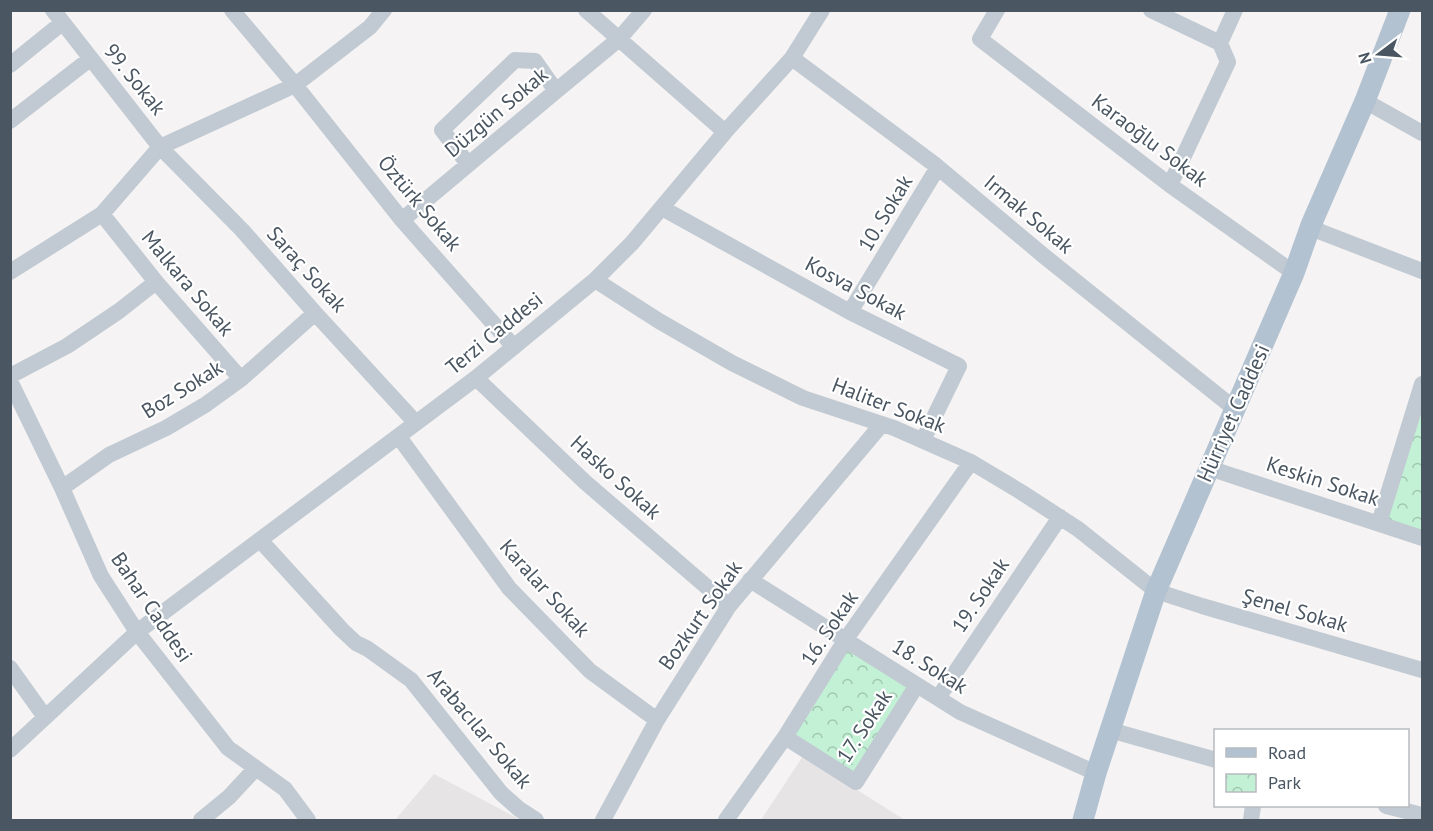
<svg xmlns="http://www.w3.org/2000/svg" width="1433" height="831" viewBox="0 0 1433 831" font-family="'PT Sans',sans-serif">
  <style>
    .education { fill: #e6e4e5 }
    .park { fill: url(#park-crowns) }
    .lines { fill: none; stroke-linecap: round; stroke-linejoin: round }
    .minor { stroke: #c1cad2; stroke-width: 16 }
    .major { stroke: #b3c2d1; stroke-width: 21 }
    .labels { text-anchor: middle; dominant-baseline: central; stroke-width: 4.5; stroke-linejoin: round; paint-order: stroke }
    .street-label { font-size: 21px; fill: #4a5661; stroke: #fff }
  </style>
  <defs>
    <pattern id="park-crowns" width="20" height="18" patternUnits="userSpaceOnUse" patternTransform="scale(1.5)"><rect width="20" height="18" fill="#c3f1d5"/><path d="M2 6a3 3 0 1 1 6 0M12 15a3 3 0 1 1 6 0" fill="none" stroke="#a0c6b0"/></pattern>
  </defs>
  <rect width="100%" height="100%" fill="#f5f3f3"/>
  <!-- education -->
  <path class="education" d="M803,756L905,820H761Z
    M434,774L521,820H395Z"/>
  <!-- park -->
  <path class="park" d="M1422,401V536L1384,522Z
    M846,639L917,685L856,782L785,737Z"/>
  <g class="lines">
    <!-- minor -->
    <path class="minor" d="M53,10L160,147L242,230L315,313L416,423
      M232,10L295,85L402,220L514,347
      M586,10L725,132
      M997,10L980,39L1170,185L1294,273
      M1151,10L1220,43
      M792,58L934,164L1044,256L1235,409
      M10,65L62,23
      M1365,101L1422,133
      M10,121L90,59
      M468,164L442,130L515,60L535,61L556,91
      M1170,185L1228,62L1220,43L1235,10
      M662,208L850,312L959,366L923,440
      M102,214L156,282L241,379
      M402,220L556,91L619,39L644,10
      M1311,225L1321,232L1422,271
      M10,272L102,214L160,147L295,85L370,27L384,10
      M595,280L659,321L732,363L803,398L894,428L971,462L1021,492L1078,529L1156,591L1202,606L1422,670
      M850,312L938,167
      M10,376L67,346L119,311L156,282
      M476,378L585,482L729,606
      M10,381L62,488L101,576L137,632L228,748L285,789L308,820
      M399,437L509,588L590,671L657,720
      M1209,468L1422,538
      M62,488L109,455L166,428L205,405L241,379L315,313
      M1379,523L1422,384
      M260,540L342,630L356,643L368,649L411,680L501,793L519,809L536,820
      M750,580L960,712L1096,773
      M10,668L45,717
      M938,698L1060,517
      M1110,730L1216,760
      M785,737L856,782L917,685
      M10,750L137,632L476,378L595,280L632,243L725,132L792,58L822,10
      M1386,806L1422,815
      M201,820L229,797L256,768
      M603,820L657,720L729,606L882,424
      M726,820L785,737L846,639L971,462
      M1251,820L1253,806"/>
    <!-- major -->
    <path class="major" d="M1083,820L1096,773L1156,591L1294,273L1311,225L1365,101L1400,10"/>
  </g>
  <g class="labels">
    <!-- street labels -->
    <g class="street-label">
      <text transform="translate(135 79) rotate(51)">99. Sokak</text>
      <text transform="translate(496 112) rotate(-40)">Düzgün Sokak</text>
      <text transform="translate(1150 140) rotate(37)">Karaoğlu Sokak</text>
      <text transform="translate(420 203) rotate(50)">Öztürk Sokak</text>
      <text transform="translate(885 213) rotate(-59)">10. Sokak</text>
      <text transform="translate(1029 214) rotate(40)">Irmak Sokak</text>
      <text transform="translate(307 269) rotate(48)">Saraç Sokak</text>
      <text transform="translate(188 283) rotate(50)">Malkara Sokak</text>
      <text transform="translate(856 288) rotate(28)">Kosva Sokak</text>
      <text transform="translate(494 333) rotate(-39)">Terzi Caddesi</text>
      <text transform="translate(182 389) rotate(-32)">Boz Sokak</text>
      <text transform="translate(889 405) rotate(21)">Haliter Sokak</text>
      <text transform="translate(1233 413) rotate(-66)">Hürriyet Caddesi</text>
      <text transform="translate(616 477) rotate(42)">Hasko Sokak</text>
      <text transform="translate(1323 481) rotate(18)">Keskin Sokak</text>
      <text transform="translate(545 588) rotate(48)">Karalar Sokak</text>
      <text transform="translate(980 595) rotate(-56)">19. Sokak</text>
      <text transform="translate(152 607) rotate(56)">Bahar Caddesi</text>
      <text transform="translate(1295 610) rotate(16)">Şenel Sokak</text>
      <text transform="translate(700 615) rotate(-55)">Bozkurt Sokak</text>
      <text transform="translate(829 628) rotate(-56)">16. Sokak</text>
      <text transform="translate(930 666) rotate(32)">18. Sokak</text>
      <text transform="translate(864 726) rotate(-57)">17. Sokak</text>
      <text transform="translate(480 728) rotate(50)">Arabacılar Sokak</text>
    </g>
  </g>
  <!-- border -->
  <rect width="1433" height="831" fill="none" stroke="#4a5661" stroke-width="24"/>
  <!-- legend -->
  <rect x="1214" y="729" width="195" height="78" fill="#ffffff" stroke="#b7bbc0" stroke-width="1.5"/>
  <rect x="1226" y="748" width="30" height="9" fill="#b3c2d1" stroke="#b7bbc0" stroke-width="1.5"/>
  <text x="1268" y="759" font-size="18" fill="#4a5661">Road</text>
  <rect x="1226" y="774" width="30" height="18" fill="url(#park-crowns)" stroke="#b7bbc0" stroke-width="1.5"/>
  <text x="1268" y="789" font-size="18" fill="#4a5661">Park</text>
  <!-- north arrow -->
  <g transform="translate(1379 54) rotate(254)" stroke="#ffffff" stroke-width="4.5" paint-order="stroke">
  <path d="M0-4.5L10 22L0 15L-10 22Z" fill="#4a5661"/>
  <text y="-9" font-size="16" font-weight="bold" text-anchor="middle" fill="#4a5661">N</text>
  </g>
</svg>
